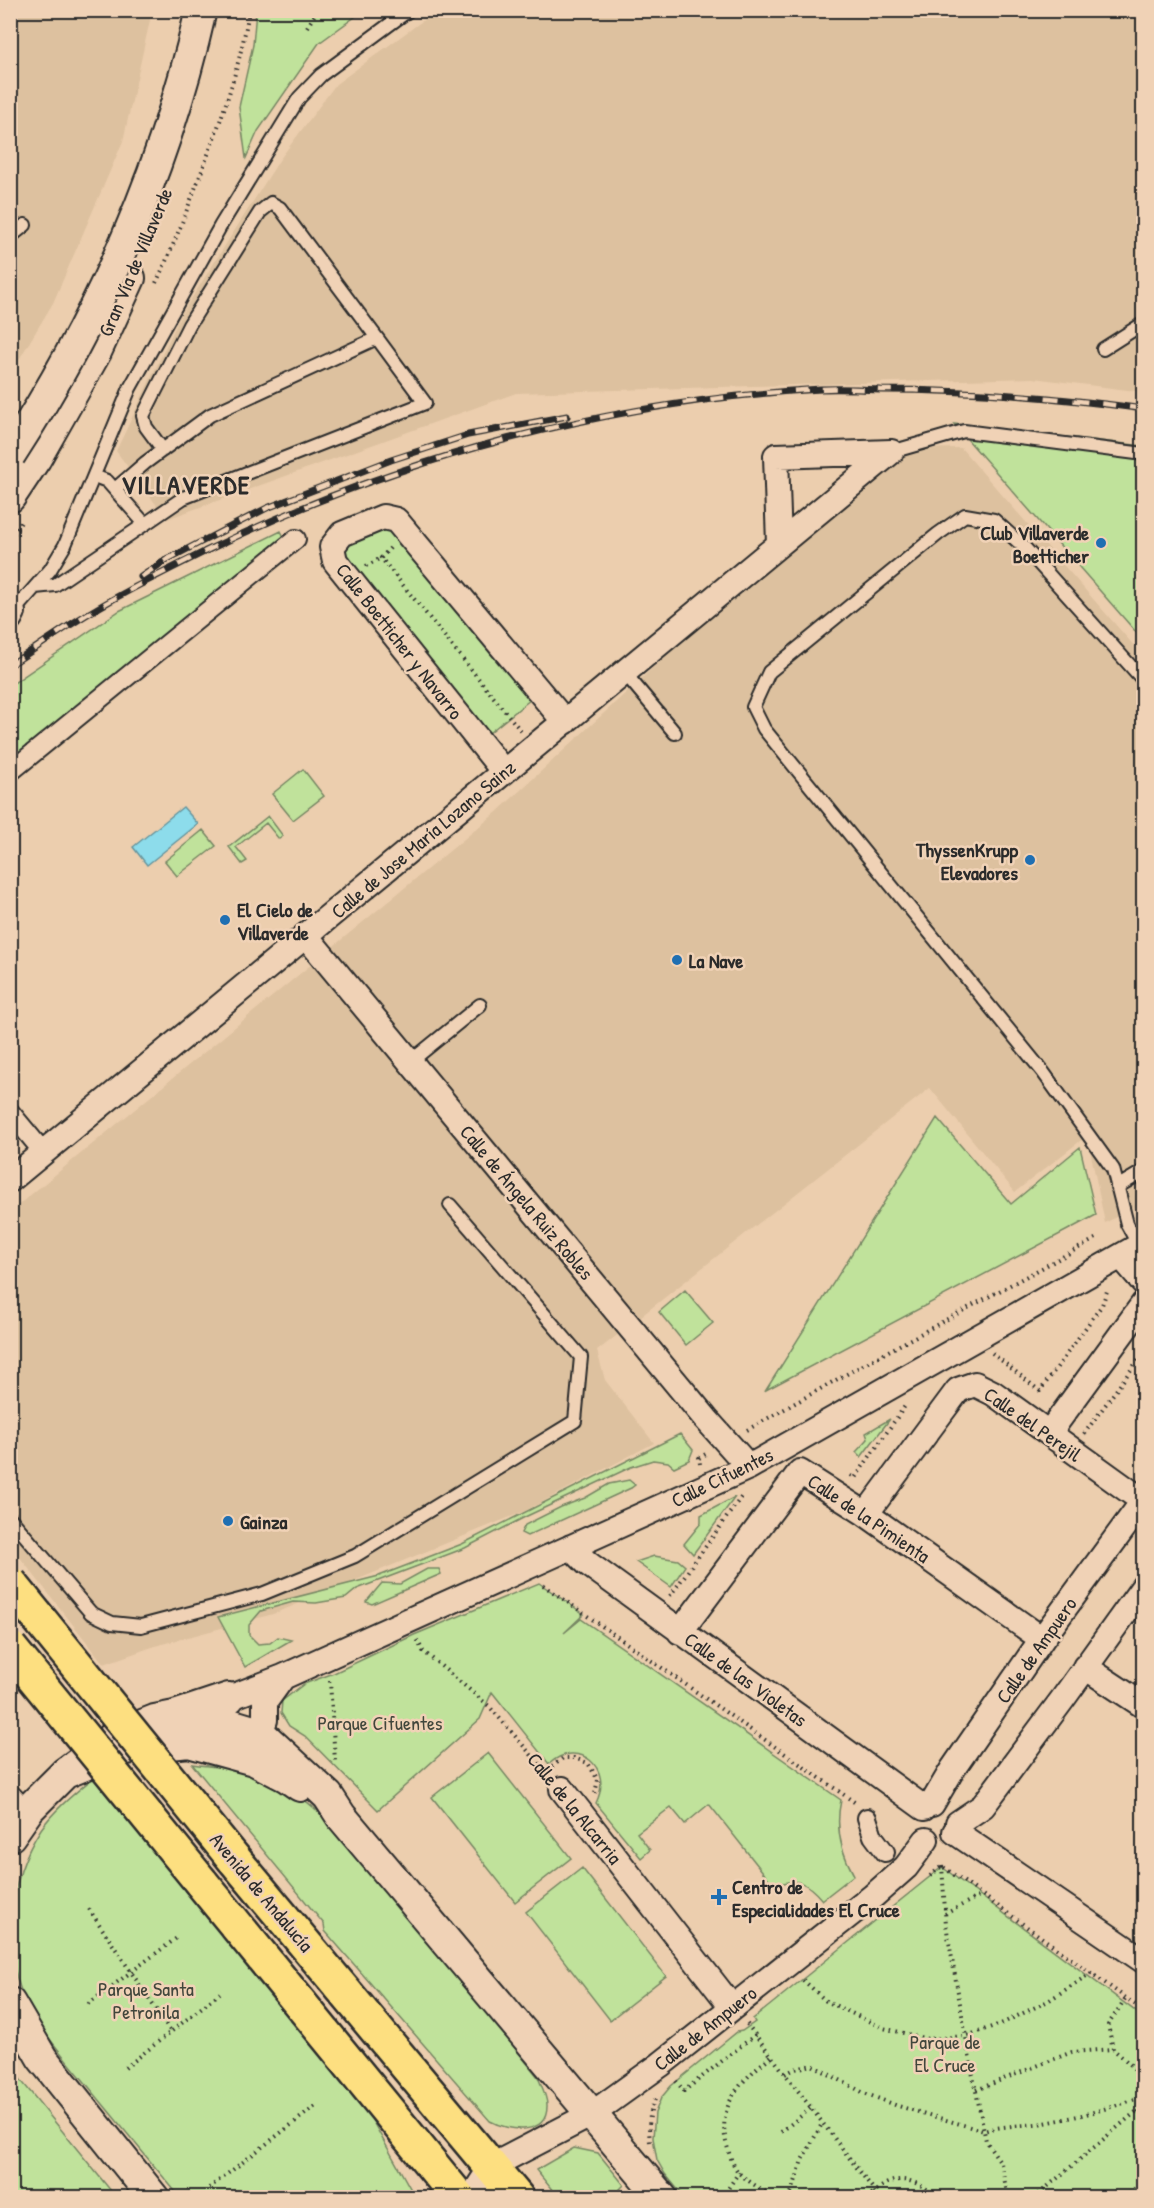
<svg xmlns="http://www.w3.org/2000/svg" width="1154" height="2208" viewBox="0 0 1154 2208" font-family="'Patrick Hand',sans-serif">
  <style>
    .built { fill: #ddc19f }
    .green { fill: #c0e29b; stroke: #768663; stroke-width: 1.5 }
    .water { fill: #8ddceb; stroke: #66959e; stroke-width: 1.5 }
    .lines { fill: none; stroke-linecap: round; stroke-linejoin: round }
    .service-casing { stroke: #2b2b2b; stroke-width: 16 }
    .pedestrian-casing { stroke: #2b2b2b; stroke-width: 22 }
    .minor-casing { stroke: #2b2b2b; stroke-width: 28 }
    .tertiary-casing { stroke: #2b2b2b; stroke-width: 34 }
    .primary-casing { stroke: #2b2b2b; stroke-width: 38 }
    .path { stroke: #2b2b2b; stroke-width: 4; stroke-dasharray: 1.5 4.5; stroke-linecap: butt }
    .service { stroke: #f0d2b6; stroke-width: 12 }
    .pedestrian { stroke: #f0d2b6; stroke-width: 18 }
    .minor { stroke: #f0d2b6; stroke-width: 24 }
    .tertiary { stroke: #f0d2b6; stroke-width: 30 }
    .primary { stroke: #fddf80; stroke-width: 33 }
    .rail-casing { stroke: #2b2b2b; stroke-width: 7 }
    .rail { stroke: #f0d2b6; stroke-width: 4.5; stroke-dasharray: 14; stroke-linecap: butt }
    .tertiary-bridge-casing { stroke: #2b2b2b; stroke-width: 34; stroke-linecap: butt }
    .primary-bridge-casing { stroke: #2b2b2b; stroke-width: 38; stroke-linecap: butt }
    .tertiary-bridge { stroke: #f0d2b6; stroke-width: 30 }
    .primary-bridge { stroke: #fddf80; stroke-width: 33 }
    .poi-dot { fill: #1f6fb2; stroke: #f0d2b6; stroke-width: 2 }
    .labels { text-anchor: middle; dominant-baseline: central; stroke-width: 5; stroke-linejoin: round; paint-order: stroke }
    .street-label { font-size: 20px; fill: #2b2b2b; stroke: #f0d2b6 }
    .poi-label { font-size: 20px; font-weight: bold; fill: #2b2b2b; stroke: #f0d2b6; text-anchor: start }
    .park-label { font-size: 20px; fill: #41463c; stroke: #f0d2b6 }
    .district-label { font-size: 26px; font-weight: bold; letter-spacing: 1.5px; fill: #2b2b2b; stroke: #f0d2b6 }
  </style>
  <rect width="100%" height="100%" fill="#ecceae"/>
  <filter id="ink" filterUnits="userSpaceOnUse"><feTurbulence type="fractalNoise" baseFrequency=".0167" numOctaves="2"/><feDisplacementMap in="SourceGraphic" scale="12" xChannelSelector="R" yChannelSelector="G"/><feConvolveMatrix kernelMatrix="1 2 1 2 8 2 1 2 1" color-interpolation-filters="sRGB"/></filter>
  <g filter="url(#ink)">
    <!-- built -->
    <path class="built" d="M11,11H152L123,141L53,303L11,373Z
      M436,11H1143V392L1033,378L516,393L167,519L116,451L181,315L280,159L336,84Z
      M961,448L1143,656V1203L1105,1223L1089,1145L1084,1138L1015,1192L930,1088L597,1351L605,1380L654,1443L525,1511L273,1614L155,1646L104,1664L11,1546V1211L497,812L749,579L909,449Z"/>
    <!-- green -->
    <path class="green" d="M256,11H363L319,43L258,131L246,158L239,107L253,45Z
      M954,424L1143,446V640Z
      M389,523L536,695L484,737L339,551L341,544Z
      M281,531L284,537L11,764V685L119,611Z
      M303,769L324,796L293,820L272,794Z
      M268,816L283,836L279,839L266,823L236,847L247,861L242,864L229,847Z
      M203,830L216,846L177,876L165,861Z
      M937,1118L1011,1204L1080,1147L1096,1215L766,1390Z
      M685,1290L713,1323L686,1345L659,1312Z
      M890,1419L861,1457L856,1452L868,1439L866,1433Z
      M680,1434L693,1450L689,1460L674,1467L668,1462L653,1460L631,1467L527,1516L465,1548L357,1589L346,1598L316,1603L293,1602L261,1611L249,1625V1635L258,1644L270,1643L278,1637L291,1640L245,1667L218,1617L379,1576L462,1544Z
      M629,1480L635,1485L631,1488L527,1536L521,1533L525,1525L561,1507L585,1498L609,1484Z
      M735,1497L693,1554L684,1544L701,1523V1515Z
      M654,1556L678,1560L685,1566L671,1587L636,1562Z
      M427,1569H439L441,1574L372,1604L366,1602L382,1583L400,1584Z
      M539,1583L584,1614L564,1633L581,1619L841,1800C835,1827 840,1851 854,1875L822,1900C807,1882 797,1877 774,1886L709,1804L685,1824L671,1807L637,1833L650,1850L641,1858L596,1803C614,1767 578,1738 549,1764L492,1692L480,1719L378,1810L305,1736L289,1726L281,1713L282,1701L304,1684L334,1673L414,1635Z
      M488,1753L571,1858L515,1902L432,1797Z
      M192,1764C212,1767 233,1768 252,1773C296,1785 328,1819 358,1852L538,2077C541,2085 547,2096 547,2105C548,2137 508,2131 490,2121L325,1931L324,1924Z
      M93,1778L368,2113L415,2197H180C148,2159 116,2120 84,2081C66,2059 39,2029 27,2004C0,1950 9,1878 41,1829C55,1809 75,1793 93,1778Z
      M942,1867L1143,2017V2197H684L665,2174L657,2160L653,2138L655,2113L661,2098L671,2086L737,2032L742,2031L755,2022L753,2019Z
      M582,1868L666,1976L610,2020L526,1912Z
      M10,2068L15,2073L116,2197H11Z
      M574,2148L598,2153L624,2185L620,2189L626,2197H558L536,2170Z"/>
    <!-- water -->
    <path class="water" d="M183,807L198,824L147,865L133,847Z"/>
    <g class="lines">
      <!-- service casing -->
      <g class="service-casing">
        <path id="service" d="M10,237L25,225
          M1103,349L1144,323
          M891,452L964,431L1144,454
          M115,489L145,463L210,415L377,338L280,208L271,203L260,212L189,325L143,416L146,427L163,450
          M145,524L183,498L425,403L377,338
          M35,587L55,585L145,524L107,481L94,476
          M13,612L50,570L65,545L130,388L221,225L299,98L321,75L409,10
          M624,672L675,733
          M410,1062L480,1005
          M1117,1187L1144,1171
          M1139,1246L1127,1224L1113,1169L1043,1072L764,729L753,707L769,672L938,534L965,515L994,520L1024,547L1144,681
          M10,1518L91,1613L112,1623L141,1626L262,1594L355,1556L575,1421L581,1357L450,1205
          M10,1789L29,1809"/>
      </g>
      <!-- pedestrian casing -->
      <g class="pedestrian-casing">
        <path id="pedestrian" d="M10,772L296,539
          M10,1112L44,1153
          M867,1818L873,1836L885,1852"/>
      </g>
      <!-- minor casing -->
      <g class="minor-casing">
        <path id="minor" d="M779,544L776,456L891,452
          M10,618L13,612
          M504,772L335,561L332,547L342,534L383,517L396,520L565,722
          M306,936L706,1419L749,1467
          M10,1180L891,452
          M1121,1256L1144,1283
          M1049,1433L1144,1303
          M866,1514L958,1390L975,1384L993,1393L1143,1501
          M571,1547L587,1563L924,1808
          M680,1632L800,1472L866,1514L1042,1639
          M1085,1667L1144,1706
          M229,1698L283,1677L749,1467L1144,1243
          M260,1733L265,1720V1702L283,1677
          M562,1789L732,2007
          M932,1804L952,1770L1042,1639L1144,1500
          M958,1823L983,1806L1062,1700L1144,1586
          M955,1832L1144,1961
          M471,2198L492,2166L592,2114L660,2065L872,1897L906,1867L926,1840"/>
      </g>
      <!-- tertiary casing -->
      <g class="tertiary-casing">
        <path id="tertiary" d="M10,497L36,458L96,352L130,278
          M175,1716L223,1722L260,1733L328,1796L341,1816L662,2198
          M65,1773L124,1749L189,1742L254,1760L287,1777L300,1786
          M10,1836L29,1809L65,1773L115,1736L155,1720L175,1716L229,1698
          M10,2003L42,2058L154,2198"/>
      </g>
      <!-- primary casing -->
      <g class="primary-casing">
        <path id="primary" d="M234,1859L517,2198
          M201,1882L459,2198"/>
      </g>
      <!-- path -->
      <path class="path" d="M307,27L318,10
        M156,283C172,250 185,215 198,181C219,126 240,69 249,10
        M10,539L23,519
        M390,548L381,558L521,731
        M366,566L381,558
        M992,1353L1040,1391L1102,1305L1107,1291
        M747,1430L870,1361L1099,1237
        M1084,1434L1144,1352
        M700,1464L699,1458L706,1454L705,1452
        M851,1475L855,1478L905,1406
        M543,1585L857,1804
        M670,1596L742,1496
        M417,1640L423,1651L489,1706L547,1773
        M330,1681L335,1761
        M552,1767L563,1758H574L588,1763L598,1780L595,1793
        M942,1866L946,1925L972,2071L986,2141L1001,2163L1008,2198
        M930,1876L942,1866L1144,2011
        M89,1909L171,2032
        M945,1914L981,1895
        M803,1980L826,2001L883,2028L928,2039L966,2036L1003,2023L1048,2001L1091,1973
        M1125,1999L1108,2025L1113,2049L1131,2065L1144,2084
        M88,2004L178,1937
        M747,2024L880,2198
        M771,2056C741,2081 714,2106 728,2149C730,2157 734,2168 740,2174C750,2183 763,2190 775,2198
        M125,2068L220,1993
        M10,2072L17,2065
        M785,2074L795,2069L812,2065L864,2093L898,2106L984,2131C1003,2125 1025,2126 1044,2123C1078,2117 1111,2108 1144,2096
        M676,2081L684,2091L755,2035
        M976,2090L1072,2052L1113,2049
        M1138,2110L1144,2118
        M781,2132L811,2108
        M650,2142C648,2125 649,2112 656,2097
        M209,2188L317,2105
        M722,2198L739,2172
        M788,2198L793,2189L802,2160L823,2122
        M867,2198C896,2171 911,2177 940,2198
        M1034,2198L1138,2110L1144,2102
        M1126,2198L1144,2178"/>
      <!-- service -->
      <use href="#service" class="service"/>
      <!-- pedestrian -->
      <use href="#pedestrian" class="pedestrian"/>
      <!-- minor -->
      <use href="#minor" class="minor"/>
      <!-- tertiary -->
      <use href="#tertiary" class="tertiary"/>
      <!-- primary -->
      <use href="#primary" class="primary"/>
      <!-- rail casing -->
      <g class="rail-casing">
        <path id="rail" d="M141,577L166,560L267,508L391,460L468,435L567,416
          M10,665C30,652 50,638 70,625C115,596 164,572 212,548C403,456 610,401 821,389C841,388 861,389 881,390C969,390 1057,397 1144,409"/>
      </g>
      <!-- rail -->
      <use href="#rail" class="rail"/>
      <!-- tertiary-bridge casing -->
      <g class="tertiary-bridge-casing">
        <path id="tertiary-bridge" d="M10,455C99,318 165,170 201,10"/>
      </g>
      <!-- primary-bridge casing -->
      <g class="primary-bridge-casing">
        <path id="primary-bridge" d="M10,1583L234,1859
          M10,1648L201,1882"/>
      </g>
      <!-- tertiary-bridge -->
      <use href="#tertiary-bridge" class="tertiary-bridge"/>
      <!-- primary-bridge -->
      <use href="#primary-bridge" class="primary-bridge"/>
    </g>
  </g>
  <!-- markers -->
  <g class="poi-dot">
    <circle cx="1101" cy="543" r="6"/>
    <circle cx="1030" cy="860" r="6"/>
    <circle cx="225" cy="920" r="6"/>
    <circle cx="677" cy="960" r="6"/>
    <circle cx="228" cy="1521" r="6"/>
    <path d="M716 1888h6v6h6v6h-6v6h-6v-6h-6v-6h6z"/>
  </g>
  <g class="labels">
    <!-- street labels -->
    <g class="street-label">
      <text transform="translate(135 262) rotate(-67)">Gran Vía de Villaverde</text>
      <text transform="translate(400 641) rotate(52)">Calle Boetticher y Navarro</text>
      <text transform="translate(423 839) rotate(-40)">Calle de Jose María Lozano Sainz</text>
      <text transform="translate(527 1202) rotate(50)">Calle de Ángela Ruiz Robles</text>
      <text transform="translate(1033 1424) rotate(35)">Calle del Perejil</text>
      <text transform="translate(722 1477) rotate(-26)">Calle Cifuentes</text>
      <text transform="translate(869 1518) rotate(34)">Calle de la Pimienta</text>
      <text transform="translate(1036 1650) rotate(-55)">Calle de Ampuero</text>
      <text transform="translate(746 1679) rotate(36)">Calle de las Violetas</text>
      <text transform="translate(575 1808) rotate(51)">Calle de la Alcarria</text>
      <text transform="translate(262 1892) rotate(50)">Avenida de Andalucía</text>
      <text transform="translate(705 2028) rotate(-38)">Calle de Ampuero</text>
    </g>
    <!-- poi labels -->
    <g class="poi-label">
      <text x="1089" y="532" text-anchor="end">Club Villaverde<tspan x="1089" dy="23">Boetticher</tspan></text>
      <text x="1018" y="849" text-anchor="end">ThyssenKrupp<tspan x="1018" dy="23">Elevadores</tspan></text>
      <text x="237" y="909">El Cielo de<tspan x="237" dy="23">Villaverde</tspan></text>
      <text x="689" y="960">La Nave</text>
      <text x="240" y="1521">Gainza</text>
      <text x="732" y="1886">Centro de<tspan x="732" dy="23">Especialidades El Cruce</tspan></text>
    </g>
    <!-- park labels -->
    <g class="park-label">
      <text x="380" y="1722">Parque Cifuentes</text>
      <text x="146" y="1988">Parque Santa<tspan x="146" dy="23">Petronila</tspan></text>
      <text x="945" y="2041">Parque de<tspan x="945" dy="23">El Cruce</tspan></text>
    </g>
    <!-- district labels -->
    <g class="district-label">
      <text x="186" y="484">VILLAVERDE</text>
    </g>
  </g>
  <!-- margin -->
  <rect width="1154" height="2208" fill="none" stroke="#f0d2b6" stroke-width="36"/>
  <rect x="18" y="18" width="1118" height="2172" fill="none" stroke="#2b2b2b" stroke-width="2" filter="url(#ink)"/>
</svg>
